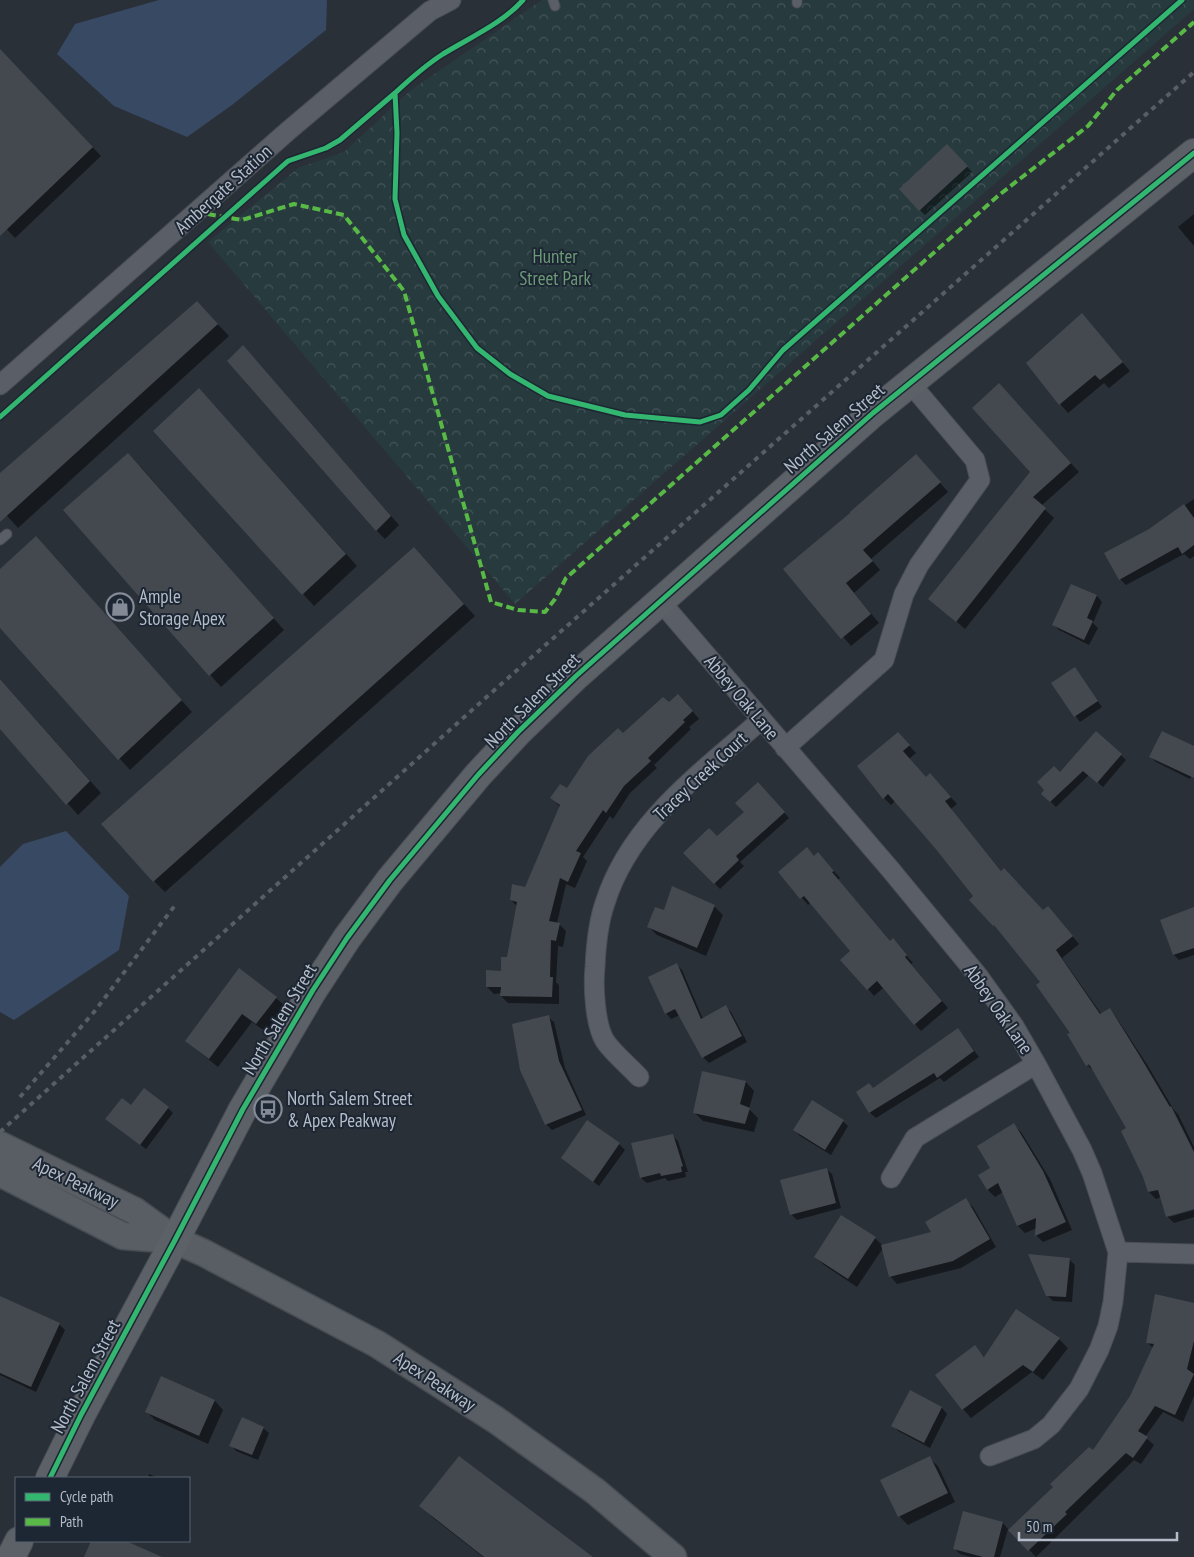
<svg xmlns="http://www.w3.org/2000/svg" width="1194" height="1557" viewBox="0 0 1194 1557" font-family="'PT Sans Narrow',sans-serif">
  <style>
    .park { fill: url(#park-crowns) }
    .water { fill: #384963 }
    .shadow { fill: #0007 }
    .building { fill: #444950 }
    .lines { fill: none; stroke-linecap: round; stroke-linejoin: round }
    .lane-casing { stroke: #484c53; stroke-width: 11 }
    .street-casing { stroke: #484c53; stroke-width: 21 }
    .secondary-casing { stroke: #484c53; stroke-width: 29 }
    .primary-casing { stroke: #484c55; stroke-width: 30 }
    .lane { stroke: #5a5e66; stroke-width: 9 }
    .street { stroke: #5a5e66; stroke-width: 19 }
    .secondary { stroke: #595d64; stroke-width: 26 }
    .primary { stroke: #5c6168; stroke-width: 28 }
    .rail { stroke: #595d64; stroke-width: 4; stroke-dasharray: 5 5; stroke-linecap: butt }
    .quiet { stroke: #58b947; stroke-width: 4; stroke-dasharray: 8 4; stroke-linecap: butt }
    .cycleway-casing { stroke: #1d2633; stroke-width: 8 }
    .cycleway { stroke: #33b770; stroke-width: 5 }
    .labels { text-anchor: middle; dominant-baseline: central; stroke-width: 4; stroke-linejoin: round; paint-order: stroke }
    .street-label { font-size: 19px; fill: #b4bcc9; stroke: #1d2633 }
    .park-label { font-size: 19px; fill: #6b9a76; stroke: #1d2633 }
    .poi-label { font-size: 19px; fill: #b4bcc9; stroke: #1d2633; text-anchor: start }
  </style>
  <defs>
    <pattern id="park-crowns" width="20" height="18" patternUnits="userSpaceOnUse" patternTransform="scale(1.25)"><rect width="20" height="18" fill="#273a3e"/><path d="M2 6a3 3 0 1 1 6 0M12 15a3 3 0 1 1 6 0" fill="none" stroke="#445559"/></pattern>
  </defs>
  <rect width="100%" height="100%" fill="#2a3038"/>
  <!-- park -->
  <path class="park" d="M542,0H1194V9L515,604L208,242L298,168L344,152L411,90Z"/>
  <!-- water -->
  <path class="water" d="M159,0H327L326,30L232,105L187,137L114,106L57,54L75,24Z
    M66,831L129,896L119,950L14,1020L0,1012V867L23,844Z"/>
  <!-- shadow -->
  <path class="shadow" d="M0,64L15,66L101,156L15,238L0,222Z
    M953,151L972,172L925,215L920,210Z
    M1194,214V246L1178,227Z
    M208,314L229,336L18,528L0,508V474Z
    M1082,314L1130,371L1109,388L1104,383L1068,413L1060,404Z
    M251,356L399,525L385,539L376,530Z
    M199,389L357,566L314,606L155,431Z
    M1007,394L1079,472L1041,506L1054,518L965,629L930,599L1031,472Z
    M924,464L948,492L871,559L880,570L854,593L879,623L851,646L785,569Z
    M140,466L284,630L221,687L65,510Z
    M1194,499V556L1190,559L1184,554L1126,585L1120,579L1149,530Z
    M414,549L475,616L165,892L154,881Z
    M47,550L192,712L130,770L0,626V571Z
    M1072,586L1097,596L1102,602L1093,623L1098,628L1089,645L1059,630L1054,625Z
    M1074,669L1102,707L1080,722L1052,683Z
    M0,679L101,793L78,815L0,727Z
    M685,702L699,719L689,727L691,729L654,765L657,768L630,793L613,819L610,816L583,857L587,861L575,888L566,884L557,923L559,924L566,931L563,947L558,946L556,982L559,985V1004L508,1003L501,996L502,993L494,994L487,987L503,972L508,958L517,906L511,900L526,888L560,807L552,798L567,790L623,735L669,704Z
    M898,734L916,753L909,759L926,778L937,782L957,804L951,809L1002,872L1043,911L1048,907L1079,944L1062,958L1102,1015L1110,1010L1116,1017L1148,1066L1174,1110L1178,1114L1194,1147V1207L1169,1214V1217L1194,1210V1217L1174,1223L1167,1216L1161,1197L1156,1199L1149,1192L1128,1129L1095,1072L1088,1066L1095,1062L1042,982L936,848L895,801L891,805L884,798Z
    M1194,747V771L1190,779L1156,762L1151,757Z
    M1121,755L1126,760L1103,787L1089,775L1056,807L1043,794L1060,774Z
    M758,784L789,818L740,862L744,866L720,889L685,853L717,838L746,812Z
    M807,848L815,857L824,860L840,878L838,880L890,942L899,947L913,963L911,964L948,1008L921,1031L883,988L874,996L868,989L852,951L811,902L808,905L780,872Z
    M714,906L723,915L706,956L657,935L648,926L665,911Z
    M1194,909V955L1179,960L1174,955Z
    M677,965L682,970L703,1019L725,1007L731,1012L747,1042L709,1063L703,1057L680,1015L671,1019L666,1013Z
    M239,970L276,998L285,1006L266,1032L252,1022L218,1067L186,1041Z
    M548,1017L554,1022L565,1068L586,1115L552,1130L546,1124Z
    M963,1036L979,1057L944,1082L940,1078L876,1118L870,1113L857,1092L874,1089Z
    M746,1082L754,1091L749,1109L758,1118L754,1132L703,1121L694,1112Z
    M131,1107L168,1108L173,1113L146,1149L113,1124Z
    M843,1121L848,1126L831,1155L800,1136L795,1130Z
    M1014,1125L1021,1132L1050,1179L1072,1230L1043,1242L1036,1235L1037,1228L1025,1233L1018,1226L1003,1192L995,1197L988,1190L980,1176L992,1169Z
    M672,1135L678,1141L688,1172H685L686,1177L668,1181L665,1178L647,1183L641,1178Z
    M619,1144L625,1150L599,1186L562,1158Z
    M826,1169L832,1174L841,1208L797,1220L791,1214Z
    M965,1200L973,1207L996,1247L961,1268L897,1284L890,1276L883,1248L857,1287L824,1265L815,1257L875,1238L883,1246L933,1233Z
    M1069,1259L1075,1265L1072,1302L1053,1301L1047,1295Z
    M0,1297L59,1324L65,1330L36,1392L0,1375Z
    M1194,1305V1396L1183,1422L1163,1412L1145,1437L1154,1445L1141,1464L1134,1460L1036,1557L1010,1530L1093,1452L1131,1397L1153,1348L1147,1342Z
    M1017,1311L1059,1339L1068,1348L1043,1380L1032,1372L971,1418L963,1409L975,1347L986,1358Z
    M162,1377L215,1401L223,1410L208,1444L155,1420L146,1411Z
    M910,1392L942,1408L947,1414L930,1448L898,1431L893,1425Z
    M263,1428L269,1433L258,1460L236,1451L231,1445Z
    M929,1458L938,1466L955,1502L908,1525L899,1516Z
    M149,1474L158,1478H148Z
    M421,1505L591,1557H483L432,1517Z
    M1003,1523L1008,1529L1000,1557H971L960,1554L954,1548Z"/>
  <!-- building -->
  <path class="building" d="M0,49L93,147L0,236Z
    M947,144L968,166L919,211L899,189Z
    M197,301L218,324L0,522V473Z
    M1082,313L1123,362L1100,380L1095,375L1059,405L1026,363Z
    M243,345L391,516L376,531L227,361Z
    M999,383L1071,463L1033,497L1046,508L956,622L928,599L1030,472L972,408Z
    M199,388L346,554L302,595L153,431Z
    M128,453L274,618L209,676L63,510Z
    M916,454L941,482L863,550L873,561L846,583L871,614L841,639L783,569L850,513V512Z
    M1184,504L1194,518V545L1182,554L1178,547L1119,580L1104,553L1149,529Z
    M36,536L182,700L118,760L0,628V569Z
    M414,547L464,604L153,882L101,824Z
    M1071,584L1097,595L1087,618L1093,621L1084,640L1052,625Z
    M1075,667L1098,701L1074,717L1051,683Z
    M0,679L90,781L66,805L0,729Z
    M678,694L693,711L683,720L685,722L648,758L651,761L624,786L606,813L603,810L576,851L581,853L568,882L560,878L549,921L560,923L556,941L551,940L550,977H553L552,997L500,996L501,987H486V970L501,971V957H507L517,902L510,900L512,884L525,887L560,805L550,798L560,784L567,788L588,756L618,728L623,733L663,697L669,702Z
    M1096,731L1122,754L1097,783L1083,771L1050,802L1041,794L1044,790L1037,782L1054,766L1060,772Z
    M1162,731L1194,746V778L1149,757Z
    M898,732L910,745L903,751L926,777L930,773L951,797L945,801L1001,871L1004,868L1043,910L1048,906L1073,936L1056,950L1100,1014L1110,1008L1141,1058L1170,1107L1171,1106L1194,1152V1209L1166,1217L1158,1190L1148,1192L1143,1177L1121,1131L1126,1128L1089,1064L1086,1066L1067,1034L1070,1033L1036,985L1040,982L994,925L993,926L969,900L973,896L935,848L888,794L883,799L857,766Z
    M758,782L785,812L736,856L739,860L714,884L683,853L709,828L717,836L744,812L735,803Z
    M807,847L814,856L818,852L834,871L832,872L890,941L893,938L907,955L905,957L942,1001L914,1025L877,981L867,990L840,960L850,951L804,896L800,899L778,872Z
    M672,886L715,905L697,948L647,927L655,907L664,910Z
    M1194,907V948L1173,955L1160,920Z
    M677,963L701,1019L726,1005L742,1036L702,1058L675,1009L665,1014L648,977Z
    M239,968L277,997L256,1024L242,1014L209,1059L185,1041Z
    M549,1015L559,1061L582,1110L545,1125L520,1070L512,1024Z
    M958,1028L974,1051L937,1078L934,1073L869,1113L856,1092L869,1083L873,1088Z
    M702,1071L746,1081L740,1104L750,1108L745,1124L693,1113Z
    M144,1088L169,1107L140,1145L105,1119L122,1098L131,1105Z
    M812,1100L844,1120L825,1150L793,1130Z
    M587,1120L620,1143L593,1182L561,1158Z
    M1014,1123L1043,1171L1066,1222L1035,1236L1036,1218L1017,1226L998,1183L987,1190L978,1175L990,1168L977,1146Z
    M673,1134L683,1166L681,1167L682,1172L661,1176L660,1173L640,1178L631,1143Z
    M827,1168L836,1203L790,1215L780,1180Z
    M966,1198L990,1239L953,1261L889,1277L881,1245L931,1232L925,1222Z
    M841,1215L876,1237L848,1279L814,1257Z
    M1028,1254L1070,1258L1066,1297L1046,1296Z
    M1155,1294L1194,1303V1341L1187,1369L1194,1374L1175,1415L1155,1406L1138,1431L1148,1437L1133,1458L1126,1453L1065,1512L1067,1514L1028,1551L1008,1530L1053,1487L1050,1484L1089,1447L1093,1450L1130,1396L1154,1344L1146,1343Z
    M0,1296L60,1323L31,1387L0,1373Z
    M1016,1309L1060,1338L1033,1372L1023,1365L962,1410L935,1375L975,1345L984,1357Z
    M161,1376L215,1400L199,1436L145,1412Z
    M910,1390L942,1407L924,1443L891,1426Z
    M242,1417L264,1427L252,1455L229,1446Z
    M459,1456L593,1557H484L419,1506Z
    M930,1456L948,1493L898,1517L880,1480Z
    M963,1511L1003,1522L994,1557H983L953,1549Z
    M91,1541H126L162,1557H84Z"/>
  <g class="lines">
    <!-- lane casing -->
    <g class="lane-casing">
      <path id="lane" d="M553,0L555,6
        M797,3V0
        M0,540L7,534"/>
    </g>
    <!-- street casing -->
    <g class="street-casing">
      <path id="street" d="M0,385L288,131L430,11L451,0
        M660,601L890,869L979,977L1014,1026L1036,1064L1082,1150L1092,1173L1118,1252L1113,1302L1108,1326L1099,1350L1079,1389L1051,1425L1034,1439L990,1456
        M785,748L884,660L904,594L919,565L980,480L975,460L910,383
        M639,1077C629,1066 613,1053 605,1041C595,1025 593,986 595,967C596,945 598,923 605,903C630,823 701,773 761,720
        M891,1178L915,1138L1036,1064
        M1118,1252L1194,1254"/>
    </g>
    <!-- secondary casing -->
    <g class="secondary-casing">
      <path id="secondary" d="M0,1145L135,1211L175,1240L204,1253L377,1344L496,1420L595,1491L673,1557
        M0,1173L123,1236L175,1240"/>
    </g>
    <!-- primary casing -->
    <g class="primary-casing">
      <path id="primary" d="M50,1478L81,1415L175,1240L243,1109L313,990L347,938L390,880L478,775L518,732L576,676L873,413L1194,153
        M11,1557L19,1541"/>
    </g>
    <!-- lane -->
    <use href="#lane" class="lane"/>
    <!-- street -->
    <use href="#street" class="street"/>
    <!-- secondary -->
    <use href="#secondary" class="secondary"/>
    <!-- primary -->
    <use href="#primary" class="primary"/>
    <!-- rail -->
    <path class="rail" d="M20,1097L94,1012L176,904
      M0,1132L490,694L1194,72"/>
    <!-- quiet -->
    <path class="quiet" d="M196,212L242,220L294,204L344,215L404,291L491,602L518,610L545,612L555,599L566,578L999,195L1088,126L1117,90L1194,22"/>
    <!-- cycleway casing -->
    <g class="cycleway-casing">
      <path id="cycleway" d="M523,0C503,23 469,38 443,54C426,65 410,79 395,93L397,133L395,199L404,235L438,296L477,348L510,374L548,396L625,415L700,422L721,415L749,390L783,350L1182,0
        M0,417L288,161L326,148L340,140L395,93
        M50,1478L81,1415L175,1240L243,1109L313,990L347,938L390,880L478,775L518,732L576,676L873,413L1194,153"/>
    </g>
    <!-- cycleway -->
    <use href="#cycleway" class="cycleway"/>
  </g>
  <!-- icons -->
  <defs>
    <g id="shop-ring" transform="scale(1.4375)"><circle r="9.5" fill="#1d2633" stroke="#848b96" stroke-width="1.5"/><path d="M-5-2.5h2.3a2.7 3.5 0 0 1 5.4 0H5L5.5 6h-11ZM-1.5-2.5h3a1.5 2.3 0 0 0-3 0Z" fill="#848b96"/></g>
    <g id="bus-ring" transform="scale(1.4375)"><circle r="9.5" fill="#1d2633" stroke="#848b96" stroke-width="1.5"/><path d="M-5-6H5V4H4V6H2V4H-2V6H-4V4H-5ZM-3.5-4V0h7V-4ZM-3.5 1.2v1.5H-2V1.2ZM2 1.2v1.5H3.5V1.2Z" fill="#848b96"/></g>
  </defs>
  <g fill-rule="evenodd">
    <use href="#shop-ring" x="120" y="607"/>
    <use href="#bus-ring" x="268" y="1109"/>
  </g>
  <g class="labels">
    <!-- street labels -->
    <g class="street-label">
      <text transform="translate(223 189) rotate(-42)">Ambergate Station</text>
      <text transform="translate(834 428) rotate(-41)">North Salem Street</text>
      <text transform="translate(742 697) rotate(50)">Abbey Oak Lane</text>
      <text transform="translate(532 700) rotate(-45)">North Salem Street</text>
      <text transform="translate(700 776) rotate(-43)">Tracey Creek Court</text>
      <text transform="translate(999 1009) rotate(55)">Abbey Oak Lane</text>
      <text transform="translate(279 1019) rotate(-59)">North Salem Street</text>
      <text transform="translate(76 1182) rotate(26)">Apex Peakway</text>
      <text transform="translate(85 1376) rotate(-62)">North Salem Street</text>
      <text transform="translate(435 1381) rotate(33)">Apex Peakway</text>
    </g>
    <!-- park labels -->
    <g class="park-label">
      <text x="555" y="256">Hunter<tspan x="555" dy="22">Street Park</tspan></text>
    </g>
    <!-- poi labels -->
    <g class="poi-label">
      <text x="139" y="596">Ample<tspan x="139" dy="22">Storage Apex</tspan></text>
      <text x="287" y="1098">North Salem Street<tspan x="287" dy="22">&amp; Apex Peakway</tspan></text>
    </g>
  </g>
  <!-- legend -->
  <rect x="15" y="1477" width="175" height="65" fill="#1d2633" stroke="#59626f"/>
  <rect x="25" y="1493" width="25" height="8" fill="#33b770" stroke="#59626f"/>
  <text x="60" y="1502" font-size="15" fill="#b4bcc9">Cycle path</text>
  <rect x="25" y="1518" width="25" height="8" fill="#58b947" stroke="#59626f"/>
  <text x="60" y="1527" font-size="15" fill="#b4bcc9">Path</text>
  <!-- scale -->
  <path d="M1019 1532v8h158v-8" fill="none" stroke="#b4bcc9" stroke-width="2.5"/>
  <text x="1026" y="1532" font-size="15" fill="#b4bcc9" stroke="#1d2633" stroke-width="4" paint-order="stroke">50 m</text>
</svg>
